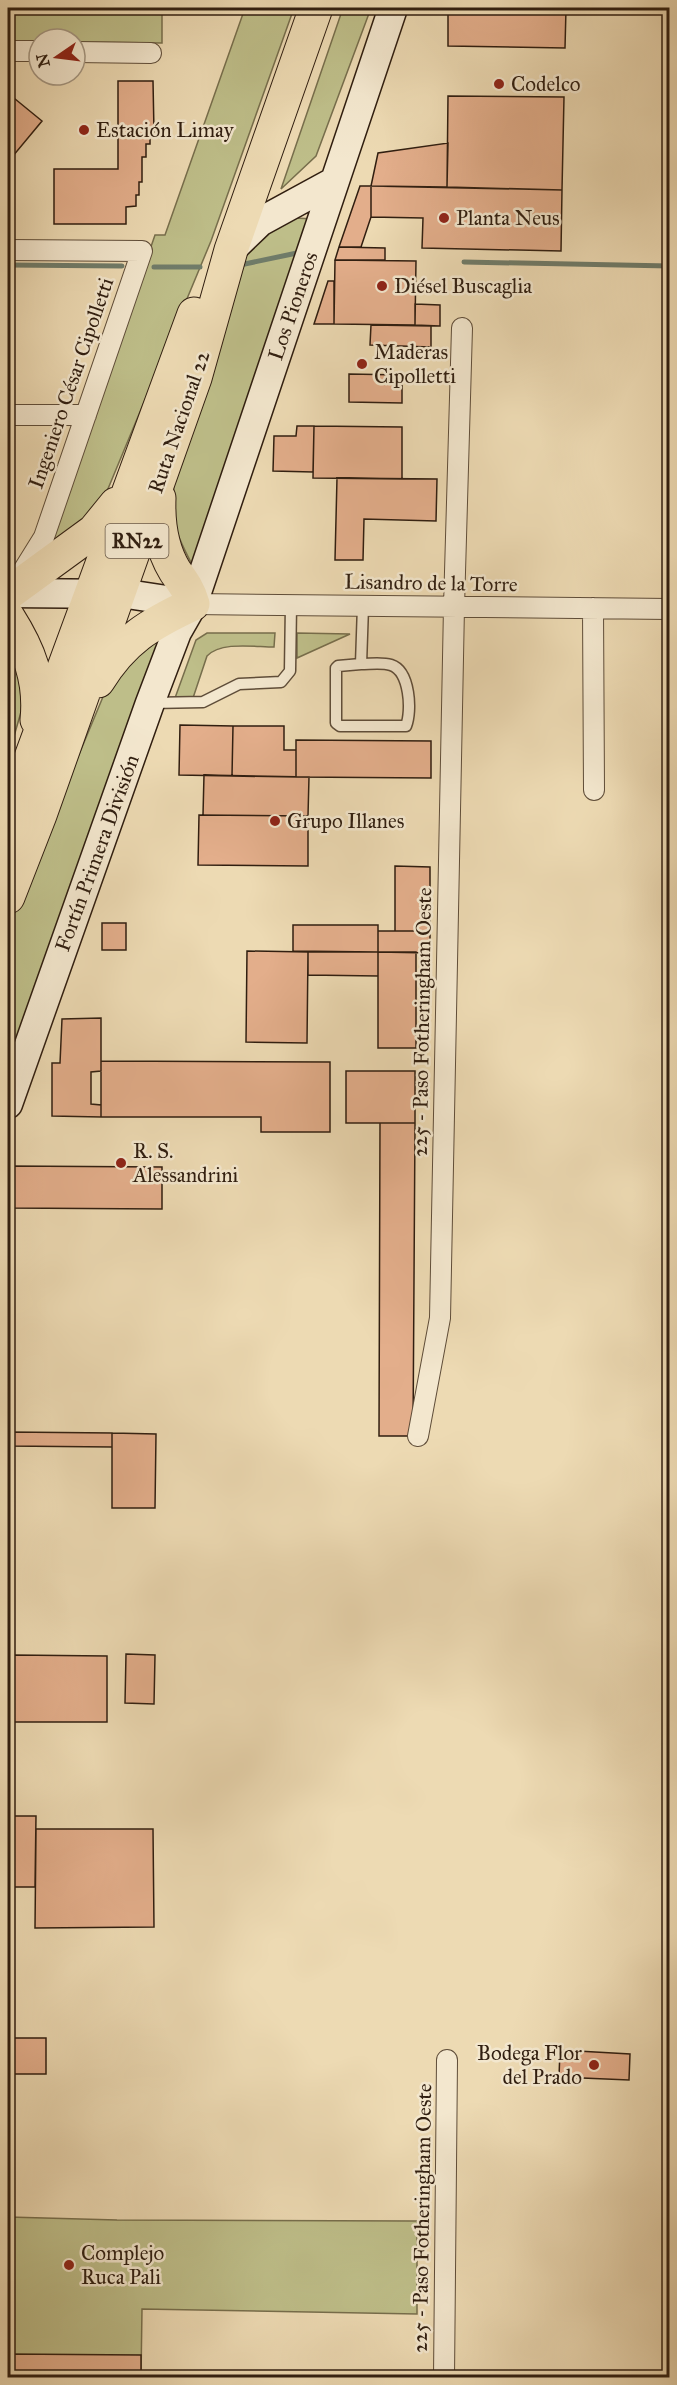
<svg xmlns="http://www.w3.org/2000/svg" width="677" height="2385" viewBox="0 0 677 2385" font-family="'IM FELL Great Primer',serif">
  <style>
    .green { fill: #bebe89; stroke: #776e4c; stroke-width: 1.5 }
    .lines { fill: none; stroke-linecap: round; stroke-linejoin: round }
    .stream { stroke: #707c6a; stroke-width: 5 }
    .building { fill: #e3ae8b; stroke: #301e10; stroke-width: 1.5 }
    .lane-casing { stroke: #5f4d39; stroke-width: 13 }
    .street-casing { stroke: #5f4d39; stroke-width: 22 }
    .secondary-casing { stroke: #301e10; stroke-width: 31 }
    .highway-casing { stroke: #301e10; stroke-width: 35 }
    .lane { stroke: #f3e7ce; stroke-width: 10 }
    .street { stroke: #f3e7ce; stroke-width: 20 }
    .secondary { stroke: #f3e7ce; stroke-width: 28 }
    .highway { stroke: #eddab3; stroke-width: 33 }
    .poi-dot { fill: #8f2418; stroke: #f3e7ce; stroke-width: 2 }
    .labels { text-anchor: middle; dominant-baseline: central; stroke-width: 5; stroke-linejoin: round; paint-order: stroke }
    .shield { fill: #f3e7ce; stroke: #6a5a49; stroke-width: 1.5 }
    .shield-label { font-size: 20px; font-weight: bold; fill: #301e10 }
    .poi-label { font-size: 21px; fill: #301e10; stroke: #f3e7ce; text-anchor: start }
    .street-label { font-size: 21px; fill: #301e10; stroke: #f3e7ce }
  </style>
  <rect width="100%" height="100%" fill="#eddab3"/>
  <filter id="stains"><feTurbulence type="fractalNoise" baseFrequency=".00333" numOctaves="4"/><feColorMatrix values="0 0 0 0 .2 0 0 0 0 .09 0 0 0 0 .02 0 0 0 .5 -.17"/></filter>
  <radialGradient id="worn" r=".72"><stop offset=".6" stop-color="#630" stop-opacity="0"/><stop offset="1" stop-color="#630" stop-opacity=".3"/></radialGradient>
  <!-- green -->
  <path class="green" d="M8,8H162V43L75,42V39L8,42Z
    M245,8H294L211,241L100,508L48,545L155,235H165Z
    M343,8H371L316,156L281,189Z
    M294,218L315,219L195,570C175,533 171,524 174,481L239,256L256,238Z
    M164,626L8,1062V925L110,680Z
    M207,633H275L274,647C255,647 221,641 207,656L193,698H175L196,640Z
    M297,633L350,634L297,658Z
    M10,652L24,672L21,712L8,757V653Z
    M8,2217L117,2220L417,2221V2314L142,2309L141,2377L8,2378Z"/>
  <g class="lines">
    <!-- stream -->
    <path class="stream" d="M464,262L670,266
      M8,265L122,266
      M240,265L297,253
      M154,267H200"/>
  </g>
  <!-- building -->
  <path class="building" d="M448,8L566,9L565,48L448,46Z
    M118,81H153L154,132H150V144H146V157H142V182H139V195H136V206L126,207V224H54V169H118Z
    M9,94L42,121L13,156L8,151V97Z
    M448,96L564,97L562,190L447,187Z
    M448,143L447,187L371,186L378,153Z
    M360,186H371V217L361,247H339Z
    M371,186L562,190L561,251L422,248L423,218L371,217Z
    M339,247L385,248V260H335Z
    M335,260L416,261L415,325L334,324Z
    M328,281H334V324H314Z
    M415,304L440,305V326L415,325Z
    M371,325L431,326V347L370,345Z
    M349,374L402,375V403L349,402Z
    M297,426H314L313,472L273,471L274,436H296Z
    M314,426L402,427V479L313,478Z
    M337,478L437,479L436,521L364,519L363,560H335Z
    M180,725L233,726L232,776L179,775Z
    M233,726H284V750H296V777L232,776Z
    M296,740L431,741V778L296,777Z
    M204,775L309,777L308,816L203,815Z
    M199,815L308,816V866L198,865Z
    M395,866L430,867V931H395Z
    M102,923H126V950H102Z
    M293,925H378V952L293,951Z
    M378,931H430V953L378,952Z
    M247,951L308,952L307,1043L246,1042Z
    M308,952H378V976L308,975Z
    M378,952H416V1048H378Z
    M101,1018V1071L91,1072V1104L101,1105V1117L52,1116V1063H60L62,1019Z
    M101,1061L330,1062V1132H261V1117H101Z
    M346,1071H415V1123H346Z
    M380,1123H415L413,1436H379Z
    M9,1166L162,1167V1209L8,1208Z
    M8,1432L112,1433V1447L8,1446Z
    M112,1433L156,1434L155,1508H112Z
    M126,1654L155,1655L154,1704L125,1703Z
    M13,1655L107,1656V1722H12Z
    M8,1816H36L35,1887H8Z
    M36,1829H153L154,1927L35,1928Z
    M8,2038H46V2074H8Z
    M560,2050L630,2054L629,2080L559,2077Z
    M8,2354L141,2355V2378H8Z"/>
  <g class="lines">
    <!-- lane casing -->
    <g class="lane-casing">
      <path id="lane" d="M361,664C370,664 382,662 391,665C410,671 412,711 406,726H340L336,723V668L338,666Z
        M361,664L363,606
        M151,703L203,702L239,684L281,682L290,671L291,605"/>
    </g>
    <!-- street casing -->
    <g class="street-casing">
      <path id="street" d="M8,51H39
        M75,52L151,53
        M8,250L142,251L44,537L21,574
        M8,415H86
        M193,604L670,609
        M593,608L594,790
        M418,1436L440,1318L454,607L462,328
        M444,2378L447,2060"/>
    </g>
    <!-- secondary casing -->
    <g class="secondary-casing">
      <path id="secondary" d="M231,250L260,222L335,181
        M8,593L127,594L193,604
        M8,1104L150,703L177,632L193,604L393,8"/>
    </g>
    <!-- highway casing -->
    <g class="highway-casing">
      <path id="highway" d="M9,593L94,531L116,504
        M8,617C29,650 41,680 37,720
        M98,681C123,640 150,624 193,604C189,590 183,582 175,571C161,548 158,524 159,498
        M8,820L194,314
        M8,897L40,815L195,378L231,250L316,8"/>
    </g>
    <!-- lane -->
    <use href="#lane" class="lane"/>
    <!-- street -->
    <use href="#street" class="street"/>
    <!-- secondary -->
    <use href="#secondary" class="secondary"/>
    <!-- highway -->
    <use href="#highway" class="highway"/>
  </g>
  <!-- markers -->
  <g class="poi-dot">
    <circle cx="499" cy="84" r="6"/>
    <circle cx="84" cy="130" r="6"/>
    <circle cx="444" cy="218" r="6"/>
    <circle cx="382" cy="286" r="6"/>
    <circle cx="362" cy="364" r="6"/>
    <circle cx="275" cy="821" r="6"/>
    <circle cx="121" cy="1163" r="6"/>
    <circle cx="594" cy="2065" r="6"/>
    <circle cx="69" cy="2265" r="6"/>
  </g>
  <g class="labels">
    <!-- shield labels -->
    <rect class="shield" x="105.5" y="524" width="63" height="34" rx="4.5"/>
    <g class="shield-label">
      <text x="137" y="541">RN22</text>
    </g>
    <!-- poi labels -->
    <g class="poi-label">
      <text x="511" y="84">Codelco</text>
      <text x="96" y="130">Estación Limay</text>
      <text x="456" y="218">Planta Neus</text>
      <text x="394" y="286">Diésel Buscaglia</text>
      <text x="374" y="352">Maderas<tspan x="374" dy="24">Cipolletti</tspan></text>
      <text x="287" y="821">Grupo Illanes</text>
      <text x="133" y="1151">R. S.<tspan x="133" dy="24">Alessandrini</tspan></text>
      <text x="582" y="2053" text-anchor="end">Bodega Flor<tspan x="582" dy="24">del Prado</tspan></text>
      <text x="81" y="2253">Complejo<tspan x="81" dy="24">Ruca Pali</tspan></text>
    </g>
    <!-- street labels -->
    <g class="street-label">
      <text transform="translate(293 306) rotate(-71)">Los Pioneros</text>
      <text transform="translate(71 383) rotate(-71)">Ingeniero César Cipolletti</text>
      <text transform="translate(179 422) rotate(-71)">Ruta Nacional 22</text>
      <text transform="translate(431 583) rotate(1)">Lisandro de la Torre</text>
      <text transform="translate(97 853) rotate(-70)">Fortín Primera División</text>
      <text transform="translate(422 1022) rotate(-89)">225 - Paso Fotheringham Oeste</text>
      <text transform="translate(422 2218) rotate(-89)">225 - Paso Fotheringham Oeste</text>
    </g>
  </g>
  <!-- margin -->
  <rect width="677" height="2385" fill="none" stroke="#eddab3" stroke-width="30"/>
  <rect x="9" y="9" width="659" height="2367" fill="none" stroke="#301e10" stroke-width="3"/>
  <rect x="15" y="15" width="647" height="2355" fill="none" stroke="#301e10" stroke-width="1.5"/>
  <!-- north arrow -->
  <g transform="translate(57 57) rotate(256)"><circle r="28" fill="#f3e7ce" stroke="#a59782" stroke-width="1.5"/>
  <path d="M0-4.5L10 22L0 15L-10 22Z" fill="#8f2418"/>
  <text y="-9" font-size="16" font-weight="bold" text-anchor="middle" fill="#301e10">N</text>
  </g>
  <rect width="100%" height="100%" filter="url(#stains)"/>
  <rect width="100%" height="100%" fill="url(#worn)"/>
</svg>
